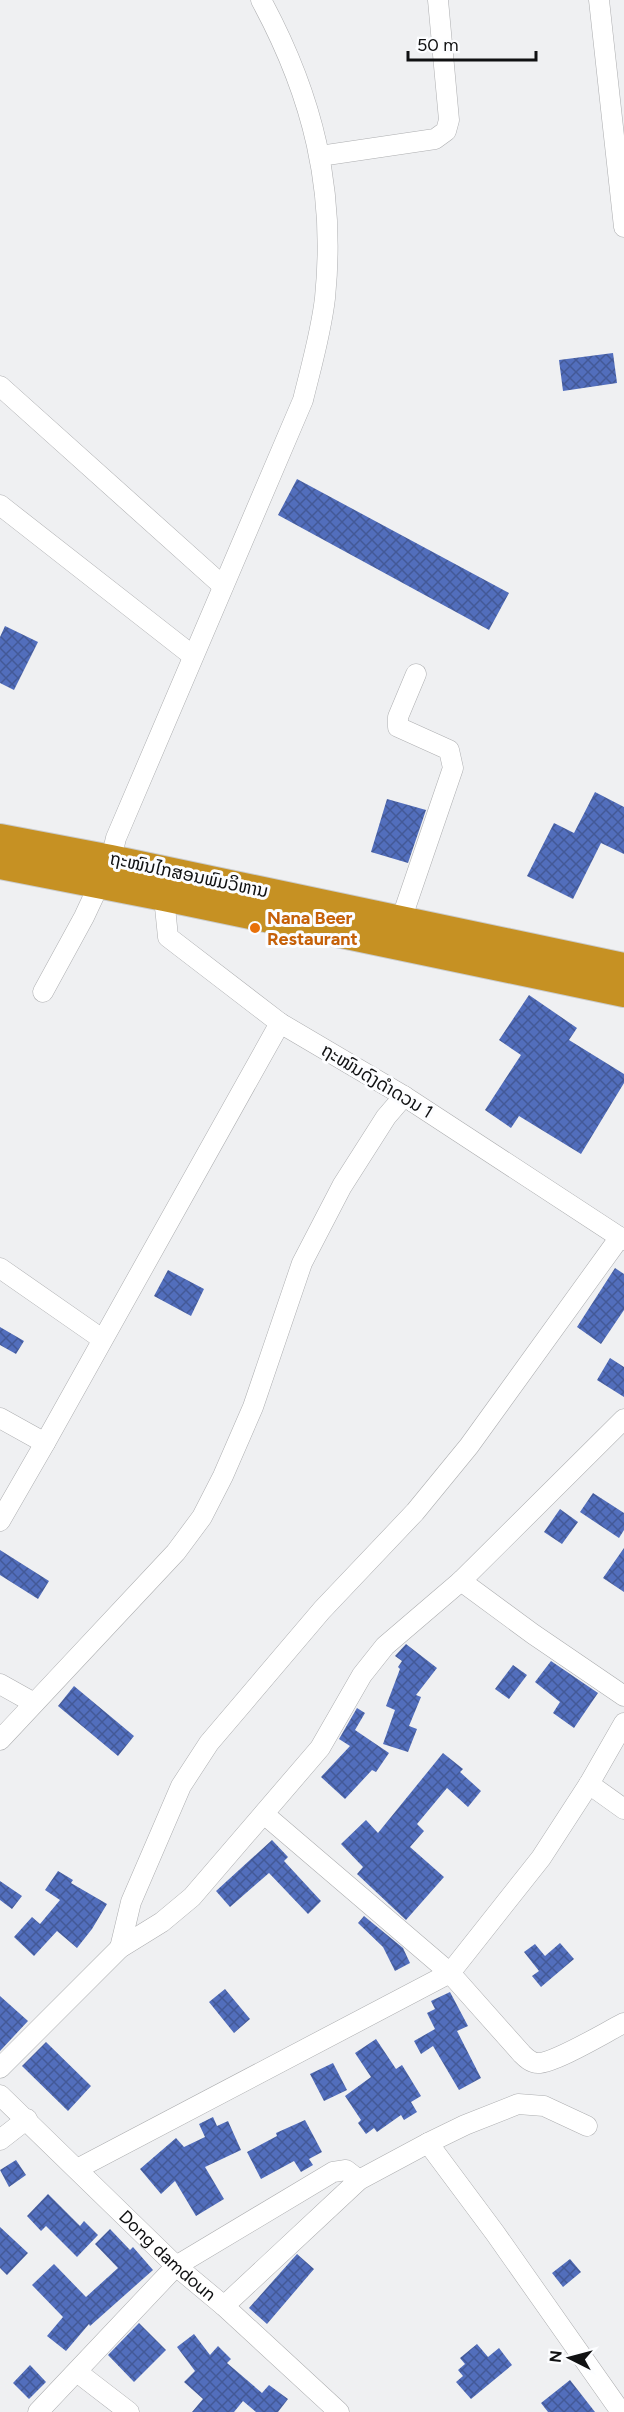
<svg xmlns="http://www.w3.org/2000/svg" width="624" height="2412" viewBox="0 0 624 2412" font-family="Figtree,'Noto Sans Lao',sans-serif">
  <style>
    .building { fill: url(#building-cross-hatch) }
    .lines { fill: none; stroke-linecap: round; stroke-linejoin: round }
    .minor-casing { stroke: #adaeb0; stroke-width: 21 }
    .highway-casing { stroke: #cacbcb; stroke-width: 30 }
    .minor { stroke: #fff; stroke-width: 20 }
    .highway { stroke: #c69123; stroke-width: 28 }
    .food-dot { fill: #e8710a; stroke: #fcfdff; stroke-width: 2 }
    .labels { text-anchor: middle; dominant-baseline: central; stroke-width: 6; stroke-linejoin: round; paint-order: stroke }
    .street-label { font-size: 18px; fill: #101112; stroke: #fcfdff }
    .food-label { font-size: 18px; font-weight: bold; fill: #c56008; stroke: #fcfdff; text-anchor: start }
  </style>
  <defs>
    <pattern id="building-cross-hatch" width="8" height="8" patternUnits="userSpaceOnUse" patternTransform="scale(1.5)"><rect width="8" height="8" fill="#526ebc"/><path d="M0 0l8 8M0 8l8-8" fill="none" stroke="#435997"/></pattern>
  </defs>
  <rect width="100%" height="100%" fill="#eff0f2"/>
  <!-- building -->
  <path class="building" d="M613,353L617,383L563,391L559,360Z
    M297,479L509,593L489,630L278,515Z
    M5,626L38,642L14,690L0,683V637Z
    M595,792L624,807V854L601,843L573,899L527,876L554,823L574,833Z
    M387,799L426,810L408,863L371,852Z
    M529,995L577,1028L569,1040L624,1074V1083L581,1154L519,1116L511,1128L485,1110L521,1055L499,1040Z
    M615,1268L624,1274V1310L601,1344L577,1327Z
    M168,1270L204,1289L191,1316L154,1296Z
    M0,1327L24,1341L16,1354L0,1345Z
    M610,1358L624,1367V1397L597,1380Z
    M593,1493L624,1513V1530L619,1538L580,1512Z
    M560,1509L578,1522L562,1544L544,1532Z
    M624,1548V1592L603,1578Z
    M0,1550L49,1581L38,1599L0,1575Z
    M406,1644L437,1668L416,1695L421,1697L409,1726L417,1729L408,1752L383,1744L395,1710L386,1706L400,1669L398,1667L402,1661L395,1656Z
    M551,1661L598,1693L574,1728L553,1713L560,1702L535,1682Z
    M513,1665L527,1675L509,1699L495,1689Z
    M74,1686L134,1736L118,1756L58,1706Z
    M357,1708L365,1713L355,1730L389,1753L376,1772L372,1770L345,1799L321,1777L350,1746L339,1739Z
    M443,1753L463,1769L460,1772L481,1791L468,1807L447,1788L417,1824L424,1831L410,1847L444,1877L406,1920L357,1874L363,1867L341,1844L366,1820L378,1833Z
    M272,1840L288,1857L284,1861L321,1901L308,1914L269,1873L230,1907L216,1891Z
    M58,1871L73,1880L71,1883L107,1904L92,1929L77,1948L57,1931L34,1956L14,1937L32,1917L40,1924L60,1900L45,1890Z
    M0,1881L22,1896L12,1909L0,1900Z
    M364,1916L403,1948L410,1963L395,1971L383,1947L358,1923Z
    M560,1943L574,1959L541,1987L532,1976L539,1971L524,1952L535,1944L545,1956Z
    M225,1989L250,2019L234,2033L209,2002Z
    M450,1992L468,2026L457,2031L481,2078L459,2090L433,2046L421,2054L414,2041L435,2029L427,2013L435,2009L431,2001Z
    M0,1996L28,2021L0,2051Z
    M376,2039L396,2069L402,2065L421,2096L411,2102L417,2112L404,2120L401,2115L377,2132L374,2128L366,2134L358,2123L361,2120L345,2096L371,2077L355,2053Z
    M46,2042L91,2086L68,2111L22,2066Z
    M333,2063L347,2090L324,2101L310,2074Z
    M213,2117L217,2126L228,2121L241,2150L205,2167L224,2199L196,2216L175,2181L161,2194L140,2169L176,2138L184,2147L205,2137L199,2124Z
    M305,2120L322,2152L309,2159L313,2165L301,2172L294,2161L261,2179L247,2152L277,2136L276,2133Z
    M16,2160L26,2175L9,2187L0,2170Z
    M48,2194L80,2226L84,2221L98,2235L77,2257L46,2226L41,2231L27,2216Z
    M0,2227L28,2253L7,2275L0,2268Z
    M110,2229L130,2250L133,2247L153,2270L90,2326L89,2324L66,2351L47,2336L63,2317L32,2285L54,2264L86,2297L118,2268L95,2244Z
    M297,2254L314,2269L267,2324L249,2308Z
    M570,2259L581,2272L563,2287L552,2273Z
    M139,2323L166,2350L134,2382L108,2355Z
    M194,2334L210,2355L218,2346L231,2359L227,2363L262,2393L269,2385L288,2399L278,2412H256L243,2401L234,2412H192L203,2399L184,2382L195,2371L177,2347Z
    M477,2344L488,2357L499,2348L512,2365L471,2399L456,2382L463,2376L458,2370L465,2364L460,2358Z
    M30,2365L46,2382L29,2399L13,2383Z
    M570,2380L595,2412H548L541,2403Z"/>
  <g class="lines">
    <!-- minor casing -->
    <g class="minor-casing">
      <g id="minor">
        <path d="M599,0L624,227"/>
        <path d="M320,156L435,139L446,131L449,120L438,0"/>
        <path d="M0,386L223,586"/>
        <path d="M0,505L193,656"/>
        <path d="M111,859L116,838L303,400C311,367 321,333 325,298C336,189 313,96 261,0"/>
        <path d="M164,897L168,937L280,1023L404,1096L624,1240"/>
        <path d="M401,920L453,768L449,750L398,727V717L416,674"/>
        <path d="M43,992L84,917L99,885"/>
        <path d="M0,1268L102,1339"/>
        <path d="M0,1418L45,1443"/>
        <path d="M0,1521L45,1443L280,1023"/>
        <path d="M461,1581L533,1634L624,1696"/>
        <path d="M0,1684L34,1703"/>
        <path d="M0,1740L176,1552L202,1517L223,1476L253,1407L302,1263L342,1186L386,1117L404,1096"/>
        <path d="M589,1784L624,1809"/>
        <path d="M264,1814L450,1973L522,2054C526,2058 531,2063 538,2063C555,2063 606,2032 624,2023"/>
        <path d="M120,1948L131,1902L181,1786L209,1743L322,1610L415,1512L469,1446L620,1237"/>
        <path d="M0,2068L120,1948L162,1922L192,1897L320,1748L362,1675L385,1646L461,1581L624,1419"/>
        <path id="s1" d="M0,2095L176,2266L224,2306L339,2412"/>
        <path d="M0,2140L27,2119"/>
        <path d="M428,2143L495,2233L621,2412"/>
        <path d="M77,2169L450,1973L541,1858L589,1784L624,1723"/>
        <path d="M224,2306L359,2180L428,2143L465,2125L518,2104L544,2106L587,2126"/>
        <path d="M77,2372L129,2412"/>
        <path d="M38,2412L176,2266L333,2172L346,2170L359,2180"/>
      </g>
    </g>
    <!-- highway casing -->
    <g class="highway-casing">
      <path id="highway" d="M0,838L111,859L624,967
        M0,865L164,897L624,993"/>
    </g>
    <!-- minor -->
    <use href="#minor" class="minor"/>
    <!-- highway -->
    <use href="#highway" class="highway"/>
  </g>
  <!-- markers -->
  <circle class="food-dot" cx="255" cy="928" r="6"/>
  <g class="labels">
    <!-- street labels -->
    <g class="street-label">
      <text transform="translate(189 875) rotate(12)">ຖະໜົນໄກສອນພົມວິຫານ</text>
      <text transform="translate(377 1081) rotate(31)">ຖະໜົນດົງດຳດວນ 1</text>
      <text stroke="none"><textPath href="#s1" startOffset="232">Dong damdoun</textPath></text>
    </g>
    <!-- food labels -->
    <g class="food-label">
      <text x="267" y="918">Nana Beer<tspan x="267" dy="21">Restaurant</tspan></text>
    </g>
  </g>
  <!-- north arrow -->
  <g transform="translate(570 2358) rotate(276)" stroke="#fcfdff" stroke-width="4.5" paint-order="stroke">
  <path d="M0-4.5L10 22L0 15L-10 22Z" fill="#101112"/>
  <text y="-9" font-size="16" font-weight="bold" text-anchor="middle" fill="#101112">N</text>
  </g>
  <!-- scale -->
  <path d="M408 51v9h128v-9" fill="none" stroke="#101112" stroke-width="3"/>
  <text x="417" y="51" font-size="18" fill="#101112" stroke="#fcfdff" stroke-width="4.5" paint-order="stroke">50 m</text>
</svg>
